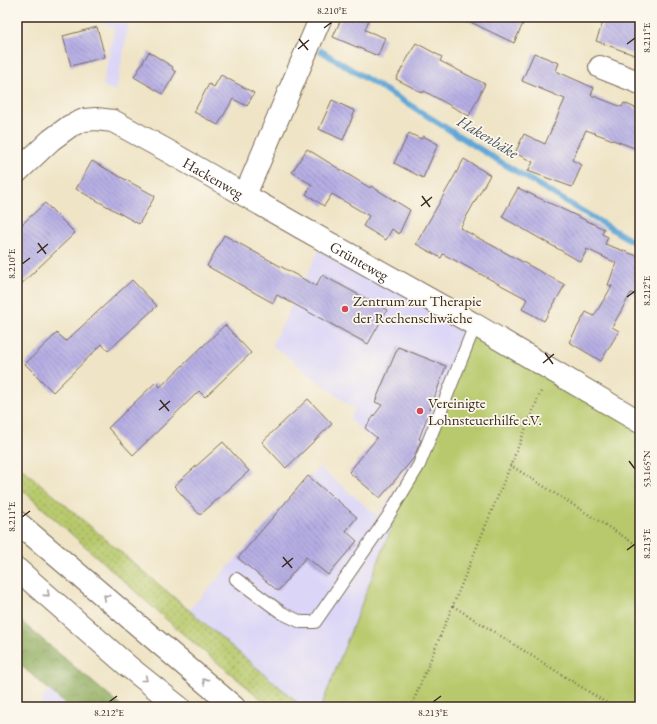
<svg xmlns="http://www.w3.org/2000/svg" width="657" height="724" viewBox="0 0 657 724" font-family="'EB Garamond',serif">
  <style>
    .built { fill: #dbd6f7 }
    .grass { fill: url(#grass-dots); stroke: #797a45 }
    .forest { fill: url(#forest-crowns); stroke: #666c3f }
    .garden { fill: #b7c96c; stroke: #797a45 }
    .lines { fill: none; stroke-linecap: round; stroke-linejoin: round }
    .stream { stroke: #60a6d6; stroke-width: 6 }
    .building { fill: url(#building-back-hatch) }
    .service-casing { stroke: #7a6b59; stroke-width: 14 }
    .minor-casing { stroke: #7a6b59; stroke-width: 24 }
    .motorway-casing { stroke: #7a6b59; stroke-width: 24 }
    .path { stroke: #7a6b59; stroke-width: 2.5; stroke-dasharray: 1 3; stroke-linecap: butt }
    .service { stroke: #fff; stroke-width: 12 }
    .minor { stroke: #fff; stroke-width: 22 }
    .motorway { stroke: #fff; stroke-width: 22 }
    .oneway { stroke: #a79f9a }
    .ticks { fill: none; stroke: #3b2a1e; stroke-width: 1.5 }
    .poi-dot { fill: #d1495b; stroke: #fbf7ec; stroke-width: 1.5 }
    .labels { text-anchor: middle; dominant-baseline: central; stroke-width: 3.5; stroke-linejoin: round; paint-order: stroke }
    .street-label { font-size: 15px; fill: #3b2a1e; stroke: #fbf7ec }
    .poi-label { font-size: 15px; fill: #3b2a1e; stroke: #fbf7ec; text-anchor: start }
    .water-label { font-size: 16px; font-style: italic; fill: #48555e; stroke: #fbf7ec }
    .neatline { fill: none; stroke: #3b2a1e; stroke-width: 1.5 }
    .ticks-label { font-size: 10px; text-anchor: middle; fill: #3b2a1e }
  </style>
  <defs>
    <pattern id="grass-dots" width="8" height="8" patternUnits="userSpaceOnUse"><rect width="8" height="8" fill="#b7c96c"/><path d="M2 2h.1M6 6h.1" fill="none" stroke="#96a358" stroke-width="1.8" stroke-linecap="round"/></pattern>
    <pattern id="forest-crowns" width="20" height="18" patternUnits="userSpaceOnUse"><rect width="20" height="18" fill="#91ad60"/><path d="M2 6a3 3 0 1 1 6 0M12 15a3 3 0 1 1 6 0" fill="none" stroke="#788d4f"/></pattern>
    <pattern id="building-back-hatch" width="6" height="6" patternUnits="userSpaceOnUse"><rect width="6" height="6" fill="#b6aee4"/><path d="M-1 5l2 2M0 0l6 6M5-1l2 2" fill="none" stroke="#958eb8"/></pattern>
  </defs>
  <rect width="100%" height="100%" fill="#fbf7ec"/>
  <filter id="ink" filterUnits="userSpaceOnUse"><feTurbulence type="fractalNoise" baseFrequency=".025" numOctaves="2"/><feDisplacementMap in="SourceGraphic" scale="8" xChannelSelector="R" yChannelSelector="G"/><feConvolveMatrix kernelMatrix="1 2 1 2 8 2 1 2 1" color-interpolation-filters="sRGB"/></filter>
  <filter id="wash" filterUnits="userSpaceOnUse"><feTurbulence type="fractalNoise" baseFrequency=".012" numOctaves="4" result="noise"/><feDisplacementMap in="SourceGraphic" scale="16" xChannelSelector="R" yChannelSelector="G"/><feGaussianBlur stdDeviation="0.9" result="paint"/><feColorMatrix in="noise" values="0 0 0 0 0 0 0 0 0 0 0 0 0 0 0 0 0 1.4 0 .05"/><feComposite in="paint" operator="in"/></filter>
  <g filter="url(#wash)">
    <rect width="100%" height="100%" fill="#efe4c6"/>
    <!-- built -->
    <path class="built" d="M94,17H130L116,92L103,86L114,29Z
      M324,240L472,323L321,707H303L189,610L319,467L378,516L406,470L349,419L355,410L272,345Z
      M49,690L69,707H38Z"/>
    <!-- grass -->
    <path class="grass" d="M17,464L303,707H271L177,629L17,485Z"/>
    <!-- forest -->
    <path class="forest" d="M17,618L122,707H69L17,662Z"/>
    <!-- garden -->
    <path class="garden" d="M472,323L640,422V707H321Z"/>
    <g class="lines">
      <!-- stream -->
      <path class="stream" d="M321,51L413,107L499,161L640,246"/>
    </g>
    <g id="blocks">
      <!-- building -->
      <path class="building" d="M342,17H370L365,30L385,38L378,56L333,37Z
        M460,17H526L514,43Z
        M605,17H640V57L596,41Z
        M97,27L105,57L71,66L63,36Z
        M416,43L442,57L440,61L485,84L469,116L424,91L423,93L396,79Z
        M149,52L173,67L172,69L176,72L163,94L134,77Z
        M534,53L559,63L556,71L594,88L591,95L622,107L624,103L640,110V150L586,130L572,160L582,165L572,187L528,171L533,162L515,153L524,134L545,144L565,99L522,81Z
        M221,75L254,93L247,106L233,99L218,125L194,112L209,84L214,87Z
        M332,100L355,111L343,140L319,129Z
        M409,133L421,139L423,136L438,144L423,178L394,163Z
        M307,149L370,188L371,186L410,210L399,234L392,229L386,240L363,226L369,216L332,194L324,206L306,194L312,185L292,172Z
        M464,159L490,175L460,228L565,285L544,321L522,309L527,299L443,254L441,258L416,244Z
        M92,161L155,196L139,224L76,189Z
        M518,188L604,229L602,234L608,237L605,244L640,257V281L635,295L631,293L612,327L619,331L601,361L569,342L586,312L594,316L612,286L608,285L616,263L587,249L581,262L502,217Z
        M45,203L75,233L17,288V229Z
        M224,235L316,286L322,275L387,310L368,344L277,295L273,303L207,266Z
        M132,280L157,306L108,351L102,344L53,392L25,364L57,333L66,341Z
        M225,325L251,353L205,397L199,391L133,455L108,428L156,382L160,387Z
        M398,347L446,366L419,439L421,440L413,459L380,498L349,472L377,438L365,428L382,405L375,402Z
        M308,399L332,424L286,468L262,442Z
        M223,442L249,471L200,515L174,486Z
        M308,476L357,517L346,531L357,541L328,575L306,557L278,591L238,558Z"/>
    </g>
  </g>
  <g filter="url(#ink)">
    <use href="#blocks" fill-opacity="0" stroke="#7a6b59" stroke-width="1"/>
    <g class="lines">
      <!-- service casing -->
      <g class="service-casing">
        <path id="service" d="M236,579L282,613L301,622H315L387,518L419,465L475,325"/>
      </g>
      <!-- minor casing -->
      <g class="minor-casing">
        <g id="minor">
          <path d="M600,67L640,83"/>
          <path id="s1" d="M17,172L51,140L70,126L84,120L96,119L113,121L166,150L302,228L472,323L640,422"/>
          <path d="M245,195L321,17"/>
        </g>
      </g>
      <!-- motorway casing -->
      <g class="motorway-casing">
        <path id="motorway" d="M17,522L234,707
          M17,569L129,667L179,707"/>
      </g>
      <!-- path -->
      <path class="path" d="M510,465L640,547
        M453,606L613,707
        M411,707L542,389"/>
      <!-- service -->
      <use href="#service" class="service"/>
      <!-- minor -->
      <use href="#minor" class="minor"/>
      <!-- motorway -->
      <use href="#motorway" class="motorway"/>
    </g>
    <!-- one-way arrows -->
    <defs><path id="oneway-chevron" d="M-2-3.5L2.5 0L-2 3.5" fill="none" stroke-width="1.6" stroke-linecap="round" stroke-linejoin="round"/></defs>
    <g class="oneway">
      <use href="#oneway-chevron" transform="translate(47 594) rotate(41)"/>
      <use href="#oneway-chevron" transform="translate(106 597) rotate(-140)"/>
      <use href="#oneway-chevron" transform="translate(145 679) rotate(39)"/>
      <use href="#oneway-chevron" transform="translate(205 681) rotate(-140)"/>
    </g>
  </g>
  <!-- ticks -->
  <path class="ticks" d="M324,28L332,22M299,39L308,50M627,44L635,38M298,49L309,40M422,196L430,207M421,206L432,197M38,243L46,254M37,253L48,244M22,264L30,258M627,297L635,291M545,353L553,364M543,363L554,354M160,400L169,411M159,410L170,401M629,461L635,469M22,517L30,511M627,550L635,544M283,557L292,568M282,567L293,558M109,702L117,696M433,702L441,696"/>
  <!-- markers -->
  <g class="poi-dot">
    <circle cx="345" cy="309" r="4"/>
    <circle cx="420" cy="411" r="4"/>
  </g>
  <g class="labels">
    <!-- street labels -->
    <g class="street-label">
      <text stroke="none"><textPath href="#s1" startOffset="230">Hackenweg</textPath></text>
      <text stroke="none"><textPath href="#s1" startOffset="398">Grünteweg</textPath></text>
    </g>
    <!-- poi labels -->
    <g class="poi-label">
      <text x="353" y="300">Zentrum zur Therapie<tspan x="353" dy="17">der Rechenschwäche</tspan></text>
      <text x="428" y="402">Vereinigte<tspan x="428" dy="17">Lohnsteuerhilfe e.V.</tspan></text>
    </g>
    <!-- water labels -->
    <g class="water-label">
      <text transform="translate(488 137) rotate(31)">Hakenbäke</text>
    </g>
  </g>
  <!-- margin -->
  <rect width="657" height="724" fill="none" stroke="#fbf7ec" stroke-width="44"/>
  <rect x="22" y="22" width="613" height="680" class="neatline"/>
  <g class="ticks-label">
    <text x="332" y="14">8.210°E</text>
    <text transform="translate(646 38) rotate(-90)" y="4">8.211°E</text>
    <text transform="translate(11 264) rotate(-90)" y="4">8.210°E</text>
    <text transform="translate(646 291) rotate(-90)" y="4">8.212°E</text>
    <text transform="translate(646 469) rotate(-90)" y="4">53.165°N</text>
    <text transform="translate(11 517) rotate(-90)" y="4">8.211°E</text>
    <text transform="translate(646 544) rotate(-90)" y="4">8.213°E</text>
    <text x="109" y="716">8.212°E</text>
    <text x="433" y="716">8.213°E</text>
  </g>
</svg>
